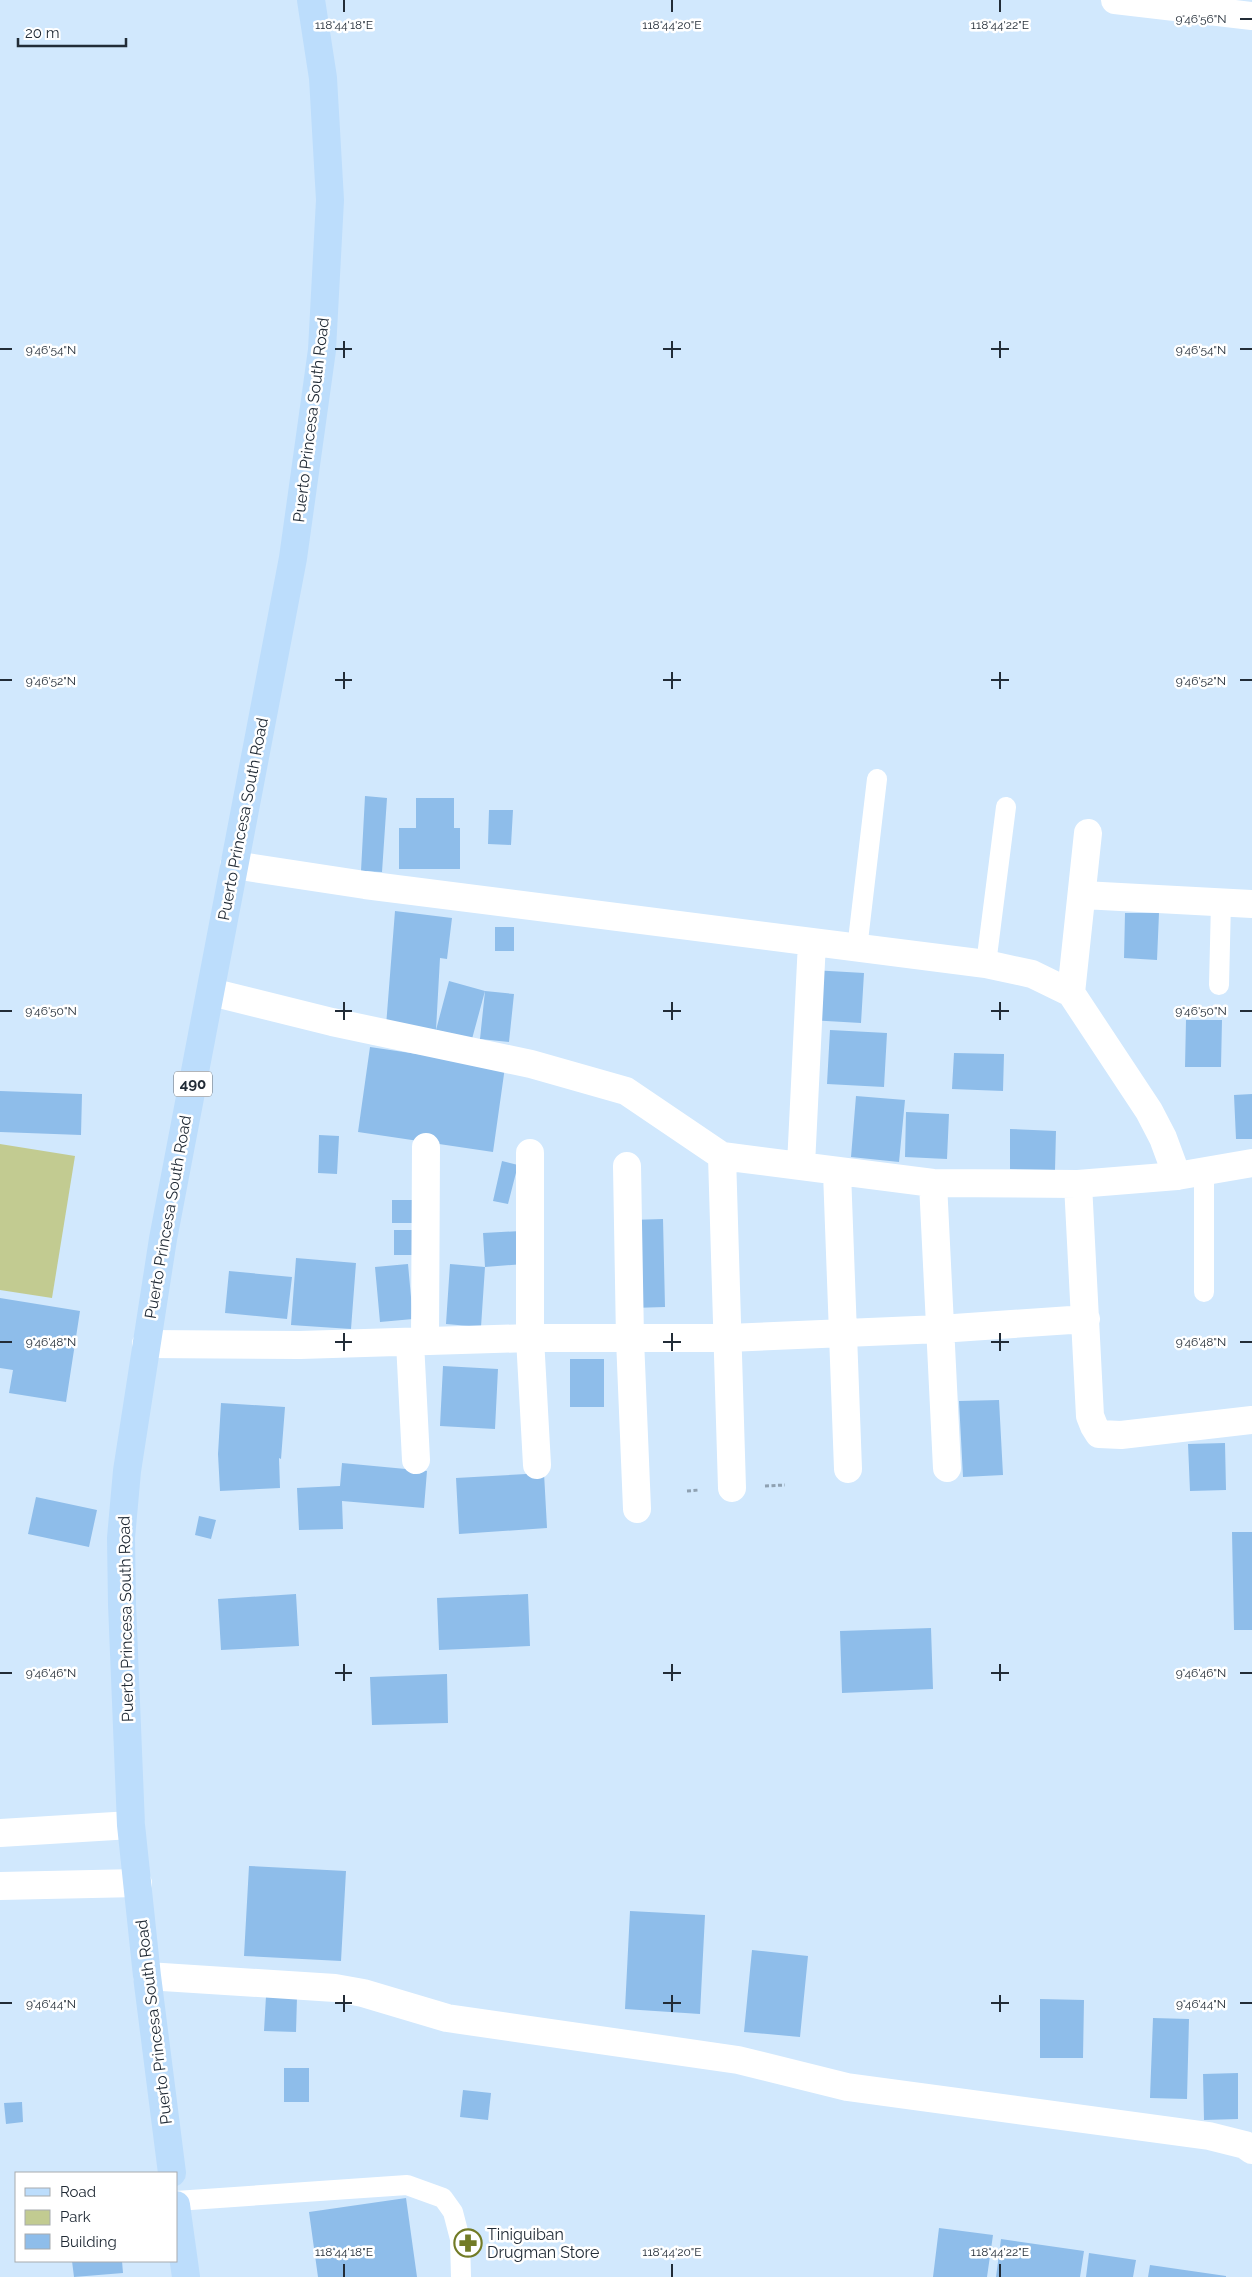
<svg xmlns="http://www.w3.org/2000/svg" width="1252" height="2277" viewBox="0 0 1252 2277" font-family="Raleway,sans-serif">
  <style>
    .green { fill: #c2cb91 }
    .building { fill: #8ebdea }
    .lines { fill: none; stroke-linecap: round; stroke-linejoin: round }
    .path { stroke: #8fa1b2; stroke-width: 3; stroke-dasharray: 4 2.5; stroke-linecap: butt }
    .lane { stroke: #fff; stroke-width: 20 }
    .street { stroke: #fff; stroke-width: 28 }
    .secondary { stroke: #fff; stroke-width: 28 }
    .primary { stroke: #bcddfc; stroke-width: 28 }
    .ticks { fill: none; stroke: #222c37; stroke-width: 2 }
    .labels { text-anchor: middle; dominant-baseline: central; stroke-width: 5; stroke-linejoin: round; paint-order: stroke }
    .shield { fill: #fff; stroke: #646b73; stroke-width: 1 }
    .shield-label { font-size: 15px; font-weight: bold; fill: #222c37 }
    .street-label { font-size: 16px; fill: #222c37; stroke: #fff }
    .poi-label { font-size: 16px; fill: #222c37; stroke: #fff; text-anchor: start }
    .ticks-label { font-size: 12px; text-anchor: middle; fill: #222c37; stroke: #fff; stroke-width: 5; stroke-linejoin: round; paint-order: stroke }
  </style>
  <rect width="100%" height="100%" fill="#d1e8fd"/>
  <!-- green -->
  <path class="green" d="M0,1144L75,1156L52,1298L0,1290Z"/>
  <!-- building -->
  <path class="building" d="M365,796L387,798L382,872L361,871Z
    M416,798H454V828H460V869H399V828H416Z
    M489,810H513L511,845L488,844Z
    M395,911L452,918L447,959L440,958L436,1030L386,1026Z
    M1125,913H1159L1157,960L1124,958Z
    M495,927H514V951H495Z
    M812,970L864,973L861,1023L809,1020Z
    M449,981L485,991L514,994L509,1042L480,1039L485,991L472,1039L436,1030Z
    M1186,1020H1222L1221,1067H1185Z
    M830,1030L887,1033L884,1087L827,1084Z
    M370,1047L505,1067L493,1152L358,1132Z
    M954,1053L1004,1054L1003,1091L952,1089Z
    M0,1091L82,1094L81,1135L0,1132Z
    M1252,1094V1139H1236L1234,1095Z
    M856,1096L905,1100L899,1162L851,1157Z
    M906,1112L949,1114L947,1159L905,1157Z
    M1010,1129L1056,1131L1055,1170L1010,1169Z
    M319,1135L339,1136L337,1174L318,1173Z
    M502,1161L518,1165L508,1204L493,1201Z
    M392,1200H423V1223H392Z
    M663,1219L665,1307L632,1308L630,1220Z
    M394,1230H420V1255H394Z
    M521,1231L524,1264L485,1267L481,1327L446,1324L450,1264L485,1267L483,1233Z
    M296,1258L356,1263L351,1329L291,1325Z
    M408,1264L413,1319L380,1322L375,1267Z
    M229,1271L292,1277L287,1319L225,1313Z
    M0,1298L80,1311L66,1402L9,1393L13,1370L0,1368Z
    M570,1359H604V1407H570Z
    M443,1366L498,1369L495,1429L440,1426Z
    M999,1400L1003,1475L963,1477L959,1401Z
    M221,1403L285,1407L281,1459L279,1458L280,1488L220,1491L218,1454Z
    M1225,1443L1226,1490L1190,1491L1188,1444Z
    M342,1463L427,1471L424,1508L342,1501L343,1529L299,1530L297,1488L340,1486Z
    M544,1473L547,1528L459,1534L456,1478Z
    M36,1497L97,1510L89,1547L28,1534Z
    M199,1516L216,1520L211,1539L195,1535Z
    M1232,1532H1252V1630H1234Z
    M296,1594L299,1646L221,1650L218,1599Z
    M528,1594L530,1646L439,1650L437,1598Z
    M931,1628L933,1689L842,1693L840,1631Z
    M447,1674L448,1723L372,1725L370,1677Z
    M249,1866L346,1871L341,1961L244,1956Z
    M630,1911L705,1915L700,2014L625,2009Z
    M752,1950L808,1956L800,2037L744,2032Z
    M266,1996L297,1997L296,2032L264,2031Z
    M1040,1999L1084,2000L1083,2058H1040Z
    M1153,2018L1189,2019L1187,2099L1150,2098Z
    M284,2068H309V2102H284Z
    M1238,2073V2119L1204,2120L1203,2074Z
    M463,2090L491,2093L488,2120L460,2117Z
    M22,2102L23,2122L6,2124L4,2103Z
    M406,2198L417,2277H318L309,2212Z
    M939,2228L993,2235L987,2277H933Z
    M1001,2239L1084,2251L1080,2277H996Z
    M1089,2253L1136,2260L1133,2277H1086Z
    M72,2261H122L123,2273L74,2277Z
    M1150,2265L1226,2276V2277H1148Z"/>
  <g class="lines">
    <!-- path -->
    <path class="path" d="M765,1486L785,1485
      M687,1491L699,1490"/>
    <!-- lane -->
    <path class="lane" d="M857,949L877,779
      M986,964L1006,807
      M1219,985L1221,902
      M1204,1172V1292
      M176,2201L407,2185L443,2198L453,2212L460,2239L461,2277"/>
    <!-- street -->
    <path class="street" d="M234,865L365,885L986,964L1032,974L1071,993L1149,1111L1163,1138L1177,1176
      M1083,895L1252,904
      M211,992L332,1022L531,1064L626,1091L722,1156L933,1183L1078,1184L1177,1176L1252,1163
      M1071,993L1088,833
      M530,1153V1338L537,1465
      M722,1156L732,1488
      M801,1165L812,942
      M627,1166L630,1339L637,1509
      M837,1172L848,1469
      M933,1183L947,1468
      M1078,1184L1090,1416L1094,1426L1099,1434L1121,1435L1252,1420
      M425,1341L426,1147
      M410,1342L416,1460
      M146,1344L300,1345L530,1338H728L940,1329L1086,1319
      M147,1976L335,1988L363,1993L447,2018L738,2060L847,2087L1209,2136L1245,2145L1252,2150"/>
    <!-- secondary -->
    <path class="secondary" d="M1115,0L1252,16
      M0,1833L131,1825
      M0,1886L138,1883"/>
    <!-- primary -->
    <path class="primary" d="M172,2173L147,1976L131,1825L122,1604L121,1538L127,1471L163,1239L293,558L322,350L330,200L323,78L311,0
      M176,2205L186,2277"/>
  </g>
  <!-- ticks -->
  <path class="ticks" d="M344,0V12M672,0V12M1000,0V12M1240,19H1252M344,341V358M672,341V358M1000,341V358M0,349H12M335,349H352M663,349H681M991,349H1009M1240,349H1252M344,672V689M672,672V689M1000,672V689M0,680H12M335,680H352M663,680H681M991,680H1009M1240,680H1252M344,1002V1020M672,1002V1020M1000,1002V1020M0,1011H12M335,1011H352M663,1011H681M991,1011H1009M1240,1011H1252M344,1333V1351M672,1333V1351M1000,1333V1351M0,1342H12M335,1342H352M663,1342H681M991,1342H1009M1240,1342H1252M344,1664V1681M672,1664V1681M1000,1664V1681M0,1673H12M335,1673H352M663,1673H681M991,1673H1009M1240,1673H1252M344,1995V2012M672,1995V2012M1000,1995V2012M0,2003H12M335,2003H352M663,2003H681M991,2003H1009M1240,2003H1252M344,2264V2277M672,2264V2277M1000,2264V2277"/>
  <!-- icons -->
  <defs>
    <g id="pharmacy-ring" transform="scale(1.4375)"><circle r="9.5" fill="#fff" stroke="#727b26" stroke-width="1.5"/><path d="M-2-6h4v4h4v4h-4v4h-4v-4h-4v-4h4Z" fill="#727b26"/></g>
  </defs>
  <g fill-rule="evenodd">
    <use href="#pharmacy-ring" x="468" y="2243"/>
  </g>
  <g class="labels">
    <!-- shield labels -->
    <rect class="shield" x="174" y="1071.5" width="38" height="25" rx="4"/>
    <g class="shield-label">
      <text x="193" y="1084">490</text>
    </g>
    <!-- street labels -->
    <g class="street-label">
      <text transform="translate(311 420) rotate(-83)">Puerto Princesa South Road</text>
      <text transform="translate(243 819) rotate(-79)">Puerto Princesa South Road</text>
      <text transform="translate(168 1217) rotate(-80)">Puerto Princesa South Road</text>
      <text transform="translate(126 1619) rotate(-91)">Puerto Princesa South Road</text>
      <text transform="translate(154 2022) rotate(-97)">Puerto Princesa South Road</text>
    </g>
    <!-- poi labels -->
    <g class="poi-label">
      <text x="487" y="2234">Tiniguiban<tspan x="487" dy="18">Drugman Store</tspan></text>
    </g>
  </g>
  <g class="ticks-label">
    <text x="1201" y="23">9°46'56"N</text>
    <text x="344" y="29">118°44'18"E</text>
    <text x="672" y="29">118°44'20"E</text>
    <text x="1000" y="29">118°44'22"E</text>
    <text x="51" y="354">9°46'54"N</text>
    <text x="1201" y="354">9°46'54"N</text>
    <text x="51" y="685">9°46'52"N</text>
    <text x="1201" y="685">9°46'52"N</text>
    <text x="51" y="1015">9°46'50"N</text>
    <text x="1201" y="1015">9°46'50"N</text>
    <text x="51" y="1346">9°46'48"N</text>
    <text x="1201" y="1346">9°46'48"N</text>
    <text x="51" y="1677">9°46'46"N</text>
    <text x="1201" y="1677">9°46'46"N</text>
    <text x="51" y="2008">9°46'44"N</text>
    <text x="1201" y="2008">9°46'44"N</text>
    <text x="344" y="2256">118°44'18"E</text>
    <text x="672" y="2256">118°44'20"E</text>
    <text x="1000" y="2256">118°44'22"E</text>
  </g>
  <!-- legend -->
  <rect x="15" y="2172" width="162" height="90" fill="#ffffff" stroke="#a7abaf"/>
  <rect x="25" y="2188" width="25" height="8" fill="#bcddfc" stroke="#a7abaf"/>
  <text x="60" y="2197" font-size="15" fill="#222c37">Road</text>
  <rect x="25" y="2210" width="25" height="15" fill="#c2cb91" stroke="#a7abaf"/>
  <text x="60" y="2222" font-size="15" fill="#222c37">Park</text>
  <rect x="25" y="2234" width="25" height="15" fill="#8ebdea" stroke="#a7abaf"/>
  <text x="60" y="2247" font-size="15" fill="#222c37">Building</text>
  <!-- scale -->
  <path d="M18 38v8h108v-8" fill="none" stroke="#222c37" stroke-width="2.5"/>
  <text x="25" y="38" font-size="15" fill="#222c37" stroke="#ffffff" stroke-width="4" paint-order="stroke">20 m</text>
</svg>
